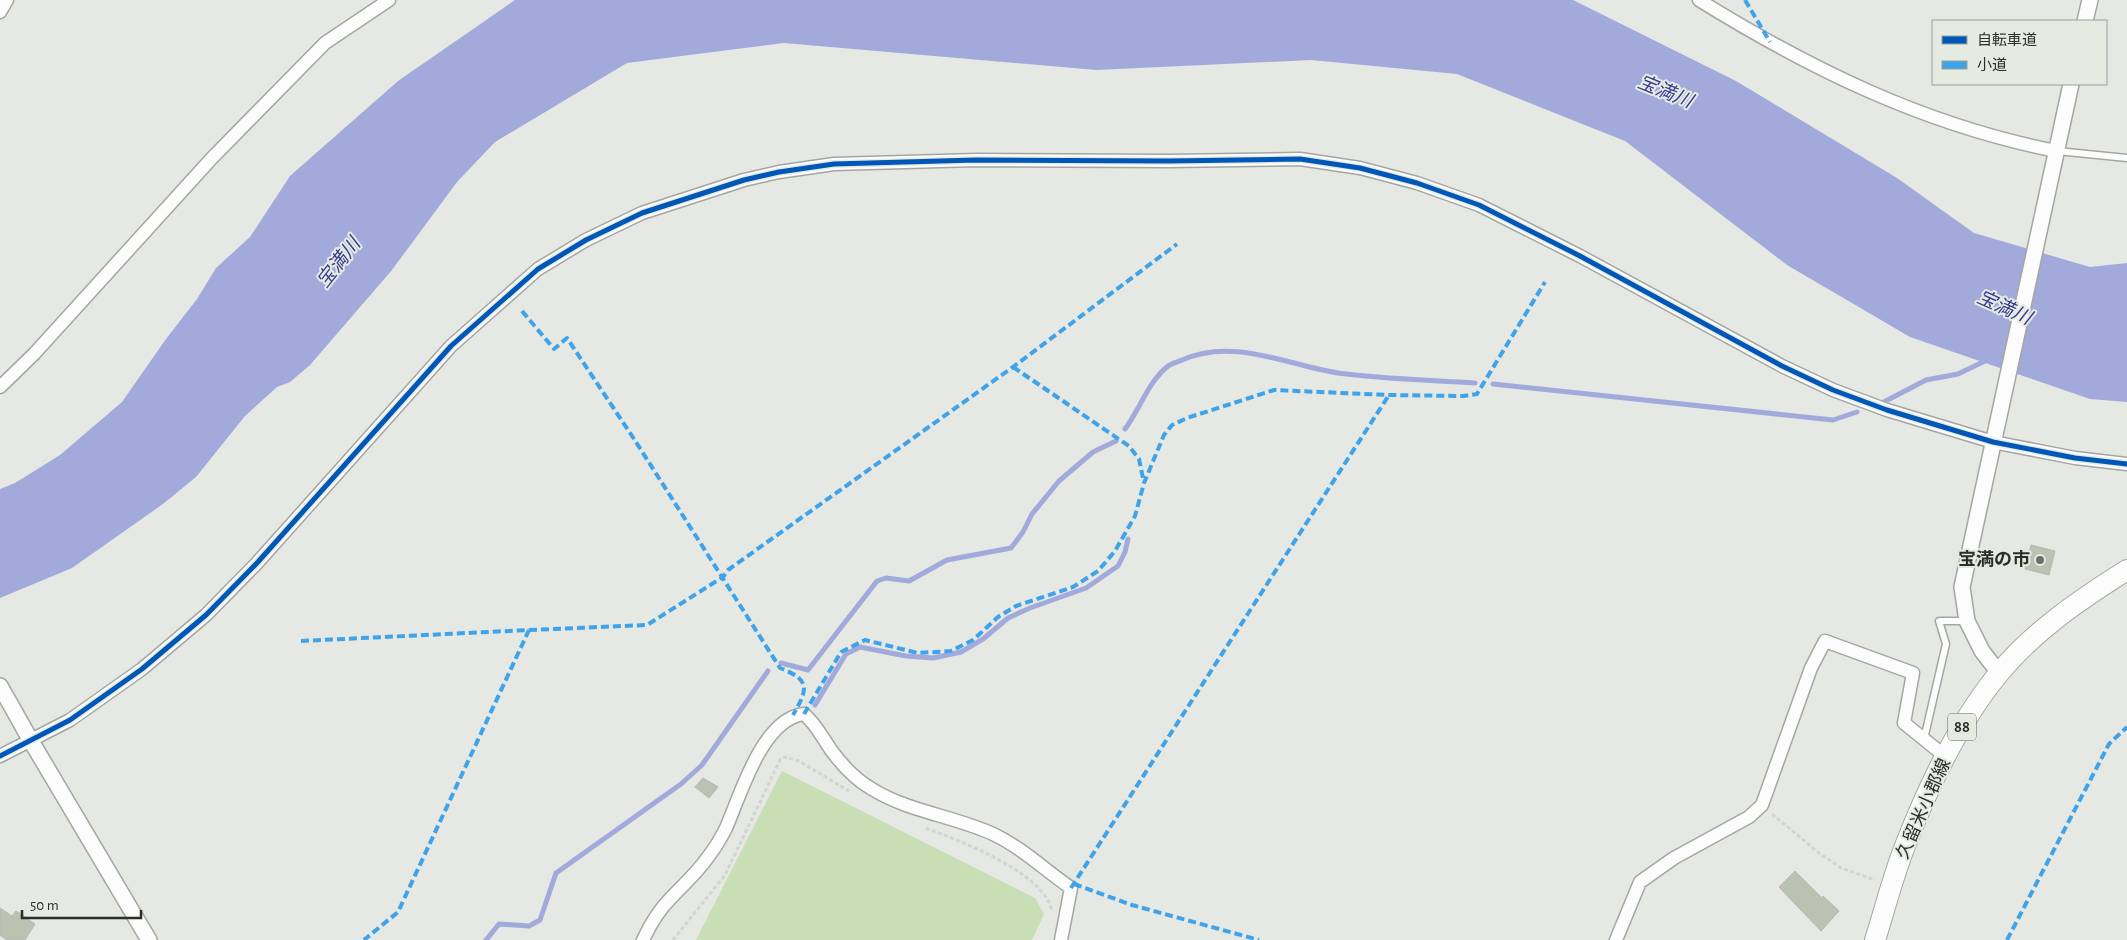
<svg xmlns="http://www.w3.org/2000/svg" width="2127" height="940" viewBox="0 0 2127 940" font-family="'Alegreya Sans','Noto Sans JP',sans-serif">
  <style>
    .green { fill: #c8deb5 }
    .water { fill: #a2aadc }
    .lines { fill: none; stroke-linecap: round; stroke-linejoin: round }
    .stream { stroke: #a2aadc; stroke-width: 5 }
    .building { fill: #bac3b2; stroke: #b5b8b3 }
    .service-casing { stroke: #a4a6a2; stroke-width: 9 }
    .minor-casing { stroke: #a4a6a2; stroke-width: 15 }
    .tertiary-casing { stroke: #a4a6a2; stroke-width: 18 }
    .primary-casing { stroke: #a4a6a2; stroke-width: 22 }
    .path { stroke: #d2d4d2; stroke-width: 3; stroke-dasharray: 4 2.5; stroke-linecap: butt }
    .service { stroke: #fbfcfb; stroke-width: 6 }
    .minor { stroke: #fbfcfb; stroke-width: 12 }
    .tertiary { stroke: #fbfcfb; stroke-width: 15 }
    .primary { stroke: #fbfcfb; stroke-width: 20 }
    .quiet { stroke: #3ea3eb; stroke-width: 4; stroke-dasharray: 8 4; stroke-linecap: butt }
    .cycleway-casing { stroke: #e5ebe0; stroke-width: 8 }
    .cycleway { stroke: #0057b8; stroke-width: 5 }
    .poi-dot { fill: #6c6f6a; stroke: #e5ebe0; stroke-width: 2 }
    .labels { text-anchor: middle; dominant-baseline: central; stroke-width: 4; stroke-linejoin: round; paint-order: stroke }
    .shield { fill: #e5ebe0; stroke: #636760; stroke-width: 1 }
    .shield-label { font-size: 16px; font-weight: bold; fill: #2b2e29 }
    .poi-label { font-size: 18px; font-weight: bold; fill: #2b2e29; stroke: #e5ebe0; text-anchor: end }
    .street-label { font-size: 18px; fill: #2b2e29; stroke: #e5ebe0 }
    .water-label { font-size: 19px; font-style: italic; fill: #393a91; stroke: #e5ebe0 }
  </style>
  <rect width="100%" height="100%" fill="#e5e8e3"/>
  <!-- green -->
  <path class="green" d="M782,771L1035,898L1044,914L1032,940H696Z"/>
  <!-- water -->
  <path class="water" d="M515,0H1573L1736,81L1897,178L1974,233L2090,267L2127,263V402L2090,399L1910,337L1787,265L1625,141L1457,74L1311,60L1096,70L784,43L627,63L495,142L457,182L392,270L310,365L290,382L277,387L245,416L196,477L163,504L72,568L0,598V489L15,483L60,455L122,402L166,339L197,299L216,268L250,237L290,176L398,81Z"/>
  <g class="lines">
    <!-- stream -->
    <path class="stream" d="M1493,384L1833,420L1857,412
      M1880,404L1926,380L1958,374L1987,360
      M1125,429C1140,409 1148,382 1168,366C1172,363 1178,362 1182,360C1233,337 1287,365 1338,373C1382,379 1431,380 1475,383
      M781,663L808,670L877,581L886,578L909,581L947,560L1011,548L1023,532L1032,514L1059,481L1093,452L1116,441
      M815,705L846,654L860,647L906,656L933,658L961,652L983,639L1008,618L1030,608L1086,588L1118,566L1125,552L1128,539
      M486,940L499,924L529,926L540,920L556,873L681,784L702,765L768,671"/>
  </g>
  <!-- building -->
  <path class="building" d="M2031,545L2055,551L2049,575L2025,569Z
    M703,778L718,787L709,798L695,787Z
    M1795,871L1822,898L1823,896L1839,911L1821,931L1779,887Z
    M0,908L12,916L16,911L35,924L25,940H7L0,935Z"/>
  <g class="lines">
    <!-- service casing -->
    <g class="service-casing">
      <path id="service" d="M2057,151L2127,158
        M1924,739L1946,644L1939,621H1967"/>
    </g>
    <!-- minor casing -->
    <g class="minor-casing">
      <path id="minor" d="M1699,0C1812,70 1925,125 2056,151
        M0,12L7,0
        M0,387L34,354L212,158L325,43L389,0
        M0,756L70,720L142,669L206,615L257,563L451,346L538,269L586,240L642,213L744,180L779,172L834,164L976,160L1169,161L1300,159L1360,168L1417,183L1479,205L1580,256L1782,366L1833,390L1887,410L1993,442L2075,458L2127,464
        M643,940C650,925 658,911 670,899C683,885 697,873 708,857C715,848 721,838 726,828C741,794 762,719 804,714C816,724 822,737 831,750C842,765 856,780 872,789C909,812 954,816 993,834C1021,847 1045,870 1071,888L1061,940
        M1616,940L1640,882L1674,858L1749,817L1762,805L1811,668L1825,641L1913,673L1904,723L1946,757"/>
    </g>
    <!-- tertiary casing -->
    <g class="tertiary-casing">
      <path id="tertiary" d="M2085,21L2090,0
        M1999,673L1982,651L1967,621L1962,587L2071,84
        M0,686L31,741L149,940"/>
    </g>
    <!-- primary casing -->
    <g class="primary-casing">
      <path id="primary" d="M1875,940C1885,909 1893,876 1905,846C1928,787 1959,721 2000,672C2035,630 2081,599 2127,570"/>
    </g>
    <!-- path -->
    <path class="path" d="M1772,814L1819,853L1841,868L1875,880
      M926,828C960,841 1046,873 1052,912
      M673,940L725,875L780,760L785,757L799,761L849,791"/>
    <!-- service -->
    <use href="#service" class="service"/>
    <!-- minor -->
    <use href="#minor" class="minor"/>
    <!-- tertiary -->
    <use href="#tertiary" class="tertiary"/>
    <!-- primary -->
    <use href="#primary" class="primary"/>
    <!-- quiet -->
    <path class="quiet" d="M1745,0L1770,42
      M522,311L554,349L567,338L634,439L780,668C811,680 808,689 793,715
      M1013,367L1129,446L1139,459L1144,483
      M529,630L647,625L723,577L728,570L1013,367L1177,244
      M301,641L529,630L398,912L364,940
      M804,714L841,652L865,640L918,653L951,651L973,640L998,617L1016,606L1073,587L1098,571L1115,551L1135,516L1144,483L1164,435L1172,425L1187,418L1274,390L1389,395L1463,396L1477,394L1545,282
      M1074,884L1132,905L1259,940
      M1071,888L1389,395
      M2007,940L2109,744L2127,727"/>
    <!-- cycleway casing -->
    <g class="cycleway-casing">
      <path id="cycleway" d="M0,756L70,720L142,669L206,615L257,563L451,346L538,269L586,240L642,213L744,180L779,172L834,164L976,160L1169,161L1300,159L1360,168L1417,183L1479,205L1580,256L1782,366L1833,390L1887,410L1993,442L2075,458L2127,464"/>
    </g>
    <!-- cycleway -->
    <use href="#cycleway" class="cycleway"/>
  </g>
  <!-- markers -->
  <circle class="poi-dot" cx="2040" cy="560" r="5"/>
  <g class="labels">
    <!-- shield labels -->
    <rect class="shield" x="1948" y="713.5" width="28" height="27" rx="4"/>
    <g class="shield-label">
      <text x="1962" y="727">88</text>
    </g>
    <!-- poi labels -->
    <g class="poi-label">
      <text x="2030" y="560">宝満の市</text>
    </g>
    <!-- street labels -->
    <g class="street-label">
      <text transform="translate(1924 809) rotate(-66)">久留米小郡線</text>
    </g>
    <!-- water labels -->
    <g class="water-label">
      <text transform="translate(1665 92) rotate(22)">宝満川</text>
      <text transform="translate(339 263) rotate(-52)">宝満川</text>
      <text transform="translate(2004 308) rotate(24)">宝満川</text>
    </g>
  </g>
  <!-- legend -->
  <rect x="1932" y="20" width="175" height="65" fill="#e5ebe0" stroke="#9b9f97"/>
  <rect x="1942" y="36" width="25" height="8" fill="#0057b8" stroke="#9b9f97"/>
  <text x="1977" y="45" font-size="15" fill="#2b2e29">自転車道</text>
  <rect x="1942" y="61" width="25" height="8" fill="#3ea3eb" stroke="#9b9f97"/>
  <text x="1977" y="70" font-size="15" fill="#2b2e29">小道</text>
  <!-- scale -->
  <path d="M22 910v8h119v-8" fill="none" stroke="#2b2e29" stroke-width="2.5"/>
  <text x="30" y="910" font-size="15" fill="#2b2e29" stroke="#e5ebe0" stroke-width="4" paint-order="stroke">50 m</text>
</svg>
